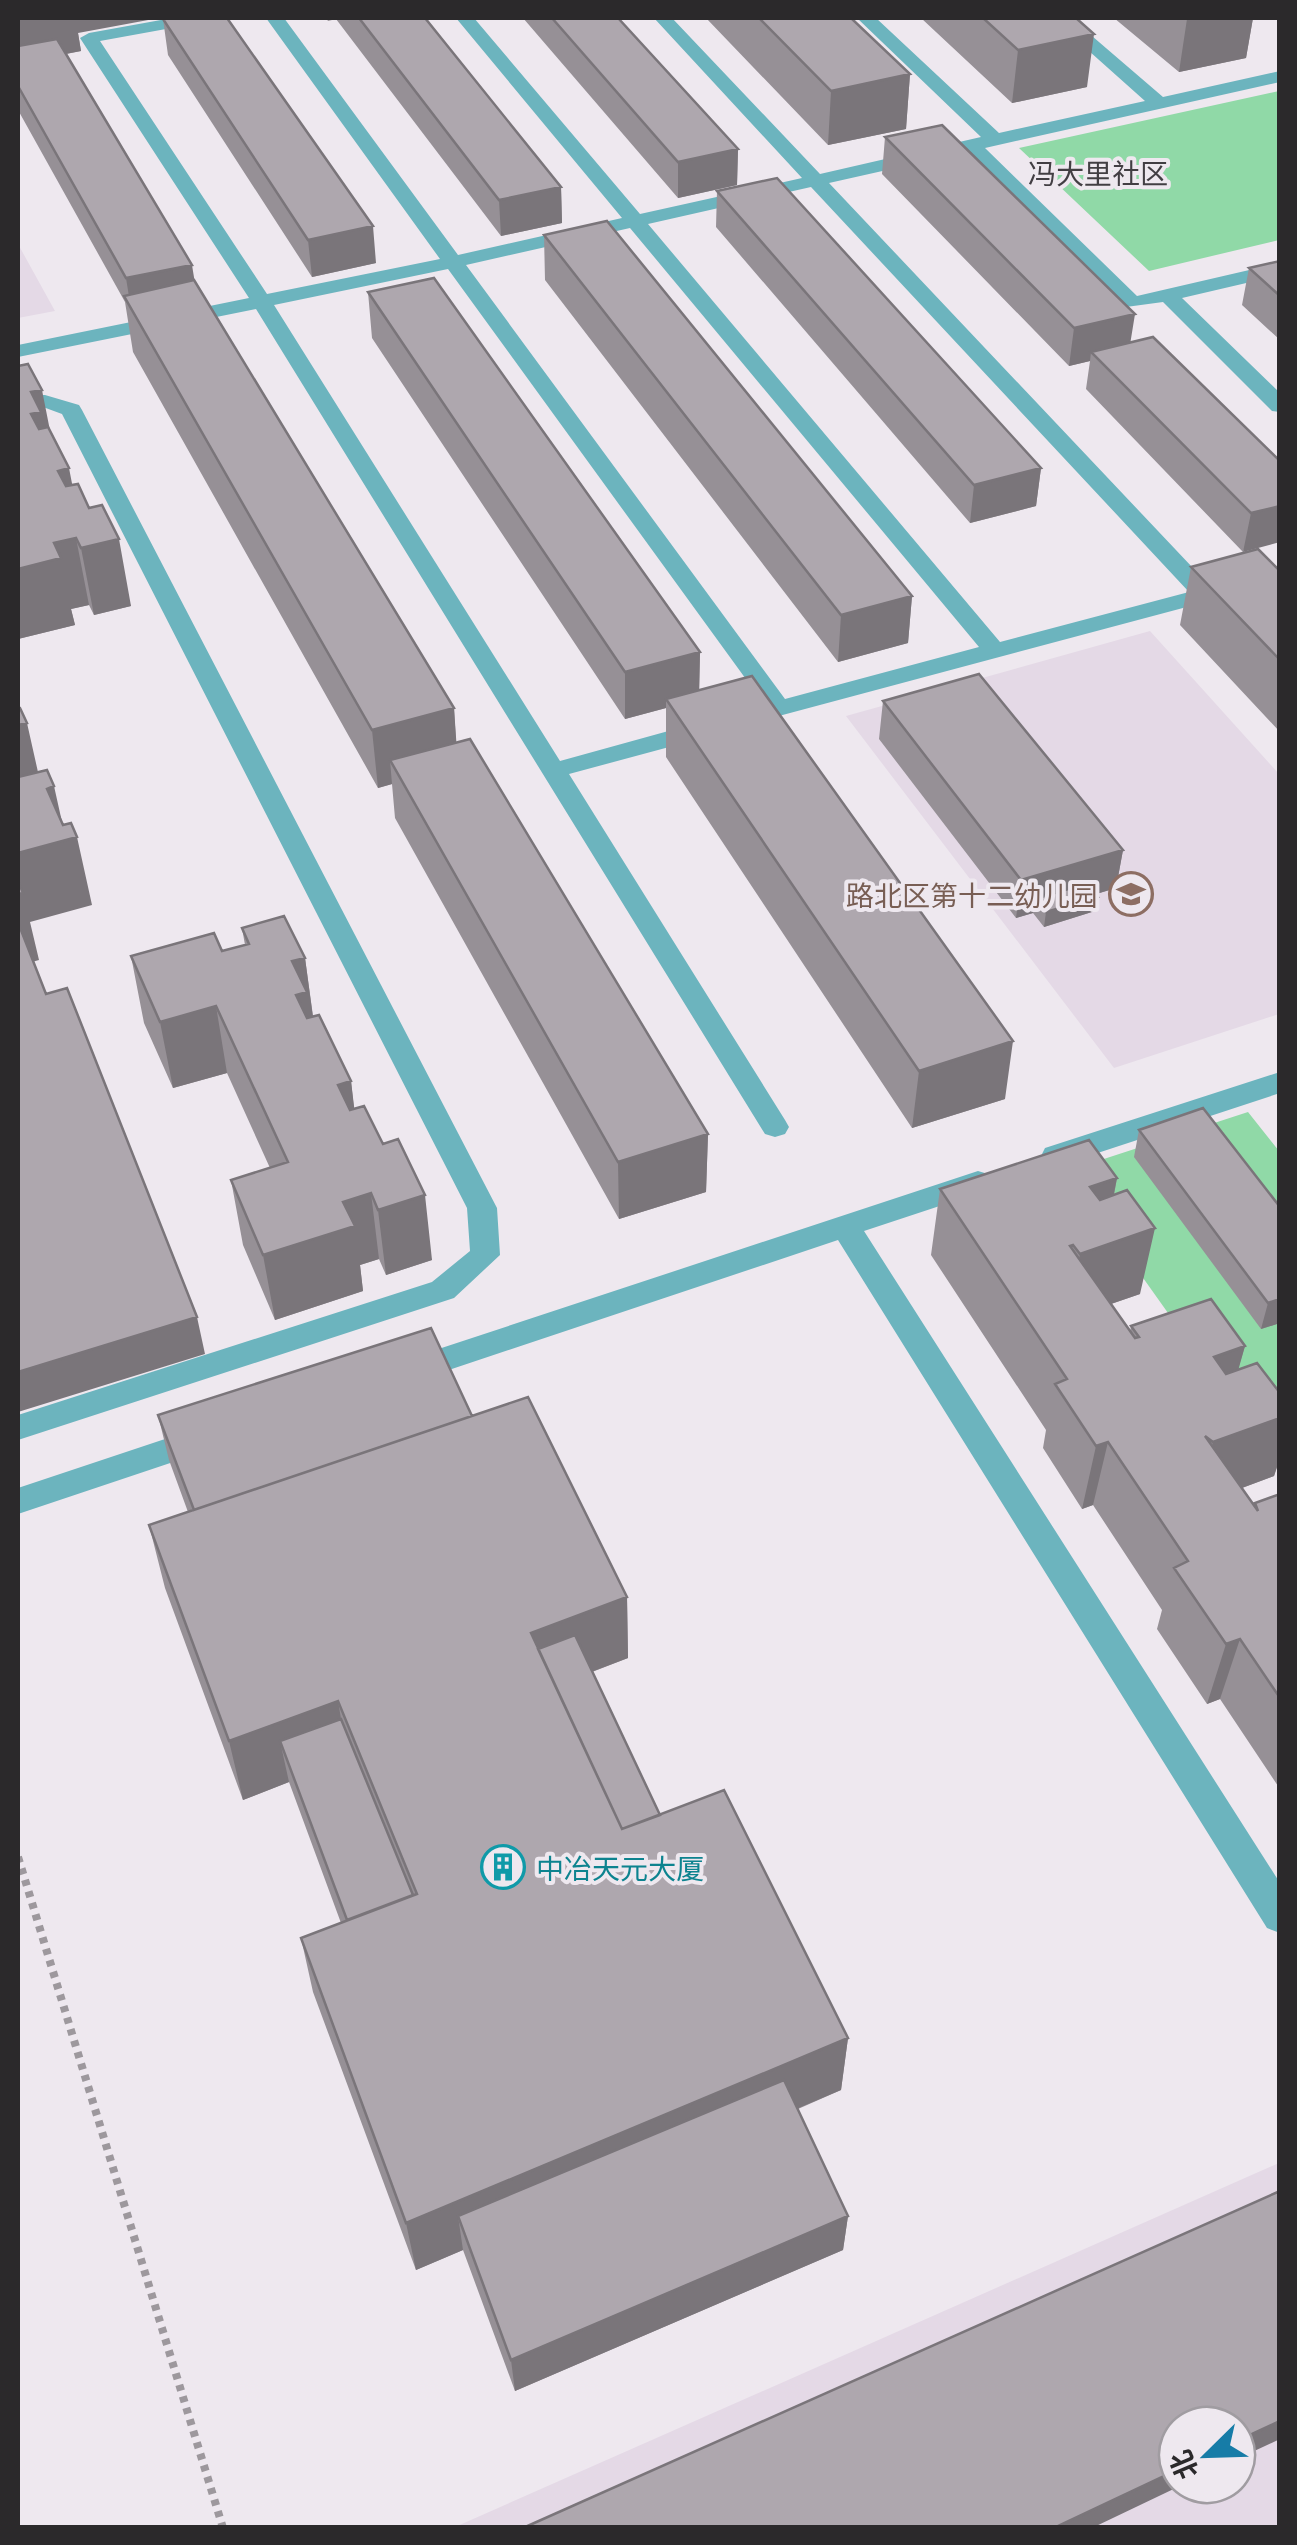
<svg xmlns="http://www.w3.org/2000/svg" width="1297" height="2545" viewBox="0 0 1297 2545" font-family="'Playfair Display','Noto Sans SC',serif">
  <style>
    .built { fill: #e4d9e6; fill-rule: evenodd }
    .green { fill: #90d9a7 }
    .lines { fill: none; stroke-linecap: round; stroke-linejoin: round }
    .path { stroke: #9d989d; stroke-width: 8; stroke-dasharray: 6 6; stroke-linecap: butt }
    .minor { fill: #6cb4be; fill-rule: evenodd }
    .wall { fill: #969096 }
    .shaded-wall { fill: #7a757a }
    .building { fill: #aea7ae; stroke: #7a757a; stroke-width: 2.5 }
    .labels { text-anchor: middle; dominant-baseline: central; stroke-width: 8; stroke-linejoin: round; paint-order: stroke }
    .far-quarter-label { font-size: 28px; fill: #423e43; stroke: #eee8ef }
    .education-label { font-size: 28px; fill: #785e54; stroke: #eee8ef; text-anchor: end }
    .culture-label { font-size: 28px; fill: #0d838f; stroke: #eee8ef; text-anchor: start }
  </style>
  <rect width="100%" height="100%" fill="#eee8ef"/>
  <!-- built -->
  <path class="built" d="M18,244L55,311L18,318Z
    M1150,631L1279,774V1014L1114,1068L846,716Z
    M1279,2163V2527H455ZM1177,2425H1237V2485H1177Z"/>
  <!-- green -->
  <path class="green" d="M1279,91V240L1149,271L1019,148Z
    M1248,1112L1279,1151V1469L1067,1171Z"/>
  <g class="lines">
    <!-- path -->
    <path class="path" d="M18,1857L223,2528"/>
    <!-- minor -->
    <path class="minor" d="M172,18H208L199,23L100,41L267,294L440,259L266,18H284L458,255L622,218L456,18H474L640,214L802,178L654,18H672L820,174L981,137L857,18H876L999,133L1145,101L1052,18H1071L1163,97L1280,71V82L985,148L1137,296L1280,263V275L1182,298L1280,393V412L1272,411L1163,302L1126,307L967,152L829,183L1210,586L1280,568V582L760,721L748,713L751,708L764,704L448,269L274,305L560,761L701,722L713,730L710,736L569,774L785,1120L789,1127L785,1134L775,1137L765,1134L256,309L18,357V345L249,298L80,38L89,33ZM811,187L1189,592L1000,642L648,224ZM630,228L979,647L785,699L466,265Z
      M18,395H45L79,405L82,410L497,1208L500,1255L454,1298L18,1440V1415L432,1282L470,1251L467,1208L62,414L43,407H18Z
      M1280,1072V1093L1055,1167L1045,1164L1041,1156L1045,1148Z
      M978,1171L988,1174L993,1182L988,1190L864,1231L1280,1883V1933L1267,1928L838,1240L410,1383L399,1380L395,1371L399,1362Z
      M204,1426L215,1430L220,1439L215,1448L18,1514V1488Z"/>
  </g>
  <!-- wall -->
  <path class="wall" d="M18,18L78,33L81,51L66,54L195,282L454,708L456,742L708,1134L706,1192L619,1219L395,818L392,784L378,788L133,352L125,302L18,110Z
    M326,18H425L561,187L562,223L501,236L336,19L328,21Z
    M523,18H618L738,149L737,185L678,198Z
    M706,18H851L910,74L906,129L828,145Z
    M921,18H1076L1087,87L1012,103Z
    M1114,18H1253L1246,58L1179,72Z
    M163,19L376,263L312,277L168,55Z
    M885,137L1131,342L1280,461L1243,552L1086,389L1090,361L1069,366L882,174Z
    M717,191L1041,468L1036,506L970,523L716,227Z
    M544,235L912,596L908,643L838,662L545,280Z
    M1280,261V340L1242,305L1249,268Z
    M368,292L700,652L699,690L1005,1099L912,1128L666,757V708L625,719L372,338Z
    M18,366L49,428L72,485L131,606L94,615L89,605L71,609L75,625L18,639Z
    M1191,567L1280,571V732L1180,625Z
    M883,701L1123,850L1116,888L1096,894L1095,911L1044,927L1033,913L1016,918L879,739Z
    M242,928L305,958L313,1016L351,1081L354,1109L432,1260L386,1275L379,1259L360,1265L363,1291L275,1320L243,1245L231,1180L270,1168L227,1073L173,1088L144,1023L131,956L222,951L245,945Z
    M1203,1108L1280,1323L1261,1329L1134,1157L1139,1130Z
    M1117,1178L1114,1195L1140,1294L1111,1304L1130,1332L1131,1326L1245,1346L1238,1369L1280,1393V1458L1274,1476L1242,1488L1254,1506L1255,1503L1280,1494V1789L1220,1699L1207,1704L1157,1629L1162,1610L1093,1505L1082,1509L1043,1448L1046,1430L931,1255L940,1189Z
    M158,1415L472,1416L627,1597L628,1658L592,1672L660,1815L848,2038L841,2090L798,2109L848,2216L843,2250L515,2391L463,2250L416,2270L313,1992L301,1938L341,1923L289,1782L243,1800L165,1588L149,1525L188,1512L169,1460Z"/>
  <!-- shaded-wall -->
  <path class="shaded-wall" d="M18,18H159L78,33L81,51L18,63Z
    M1192,18H1253L1246,58L1179,72L1187,19Z
    M1094,34L1087,87L1012,103L1018,50Z
    M910,74L906,129L828,145L831,91Z
    M738,149L737,185L678,198V162Z
    M561,187L562,223L501,236L499,200Z
    M373,226L376,263L312,277L308,240Z
    M192,265L198,302L131,309L126,278Z
    M1135,314L1129,351L1091,352L1090,361L1069,366L1074,328Z
    M42,390L55,456L50,457L31,414V392Z
    M69,468L82,535L58,471Z
    M1041,468L1036,506L970,523L974,485Z
    M1280,506V542L1243,552L1251,513Z
    M76,538L89,605L71,609L75,625L18,639V569L54,543Z
    M119,539L131,606L94,615L81,548Z
    M912,596L908,643L838,662L841,615Z
    M700,652L699,699H666V708L625,719V672Z
    M454,708L458,766L390,760L392,784L378,788L372,730Z
    M27,723L42,790L18,796V725Z
    M54,786L66,840L77,837L92,905L30,922L39,960L18,966V853L47,789Z
    M1123,850L1116,888L1044,910L1035,899L1033,913L1016,918L1021,880Z
    M1098,897L1095,911L1044,927L1046,912Z
    M305,958L314,1025L317,1059L296,995L292,961Z
    M216,1006L227,1073L173,1088L160,1022Z
    M1013,1041L1005,1099L912,1128L919,1071Z
    M351,1081L359,1148L338,1085Z
    M708,1134L706,1192L619,1219L618,1162Z
    M1117,1178L1104,1244L1078,1252L1090,1187Z
    M371,1193L379,1259L360,1265L363,1291L275,1320L263,1255L343,1202Z
    M425,1195L432,1260L386,1275L378,1210Z
    M1155,1228L1140,1294L1067,1319L1080,1254Z
    M1280,1299V1323L1261,1329L1268,1303Z
    M197,1317L205,1354L18,1412V1372Z
    M1245,1346L1227,1410L1214,1357Z
    M1280,1418V1458L1274,1476L1196,1505L1213,1442Z
    M1108,1442L1093,1505L1082,1509L1096,1446Z
    M627,1597L628,1658L549,1688L531,1633Z
    M1240,1639L1220,1699L1207,1704L1226,1644Z
    M338,1701L348,1760L280,1741L289,1782L243,1800L229,1741Z
    M848,2038L841,2090L469,2248L458,2216L463,2250L416,2270L406,2223Z
    M848,2216L843,2250L515,2391L511,2360Z
    M1280,2421V2439L1237,2459V2441Z
    M1177,2470V2485H1182L1092,2528H1054Z"/>
  <!-- building -->
  <path class="building" d="M172,18H227L373,226L308,240L163,19Z
    M359,18H425L561,187L499,200Z
    M552,18H618L738,149L678,162Z
    M759,18H851L910,74L831,91Z
    M983,18H1076L1094,34L1018,50Z
    M57,39L192,265L126,278L18,86V46Z
    M942,125L1135,314L1074,328L885,137Z
    M777,178L1041,468L974,485L717,191Z
    M607,221L912,596L841,615L544,235Z
    M1280,261V296L1249,268Z
    M434,278L700,652L625,672L368,292Z
    M194,280L454,708L372,730L124,296Z
    M1153,337L1280,461V506L1251,513L1091,352Z
    M28,364L42,390L31,392L41,412L31,414L39,429L48,427L69,468L58,471L66,486L78,484L89,508L102,505L119,539L81,548L76,538L54,543L61,558L18,569V366Z
    M1258,549L1280,571V660L1191,567Z
    M979,674L1123,850L1021,880L883,701Z
    M752,676L1013,1041L919,1071L666,699Z
    M18,708H20L27,723L18,725Z
    M470,739L708,1134L618,1162L390,760Z
    M47,770L54,786L47,789L63,825L71,823L77,837L18,853V777Z
    M18,881L23,893L18,894Z
    M1088,883L1098,897L1046,912L1035,899Z
    M284,916L305,958L292,961L307,992L296,995L307,1018L319,1015L351,1081L338,1085L350,1110L364,1106L383,1144L398,1139L425,1195L378,1210L371,1193L343,1202L355,1226L263,1255L231,1180L288,1162L216,1006L160,1022L131,956L214,933L222,951L249,944L242,928Z
    M18,925H19L46,994L67,988L197,1317L18,1372Z
    M1203,1108L1280,1207V1299L1268,1303L1139,1130Z
    M1089,1140L1117,1178L1090,1187L1100,1200L1127,1190L1155,1228L1080,1254L1073,1245L1070,1246L1135,1338L1139,1337L1131,1326L1211,1299L1245,1346L1214,1357L1226,1374L1257,1363L1280,1393V1418L1213,1442L1205,1436L1258,1511L1255,1503L1280,1494V1698L1240,1639L1226,1644L1174,1568L1188,1561L1108,1442L1096,1446L1055,1384L1067,1379L940,1189Z
    M431,1328L472,1416L194,1510L158,1415Z
    M528,1397L627,1597L531,1633L622,1829L724,1790L848,2038L406,2223L301,1938L417,1894L338,1701L229,1741L149,1525Z
    M575,1635L660,1815L622,1829L538,1649Z
    M341,1719L413,1895L347,1920L280,1741Z
    M784,2080L848,2216L511,2360L458,2216Z
    M1280,2191V2421L1237,2441V2425H1177V2470L1054,2528H523Z"/>
  <!-- icons -->
  <defs>
    <g id="school-ring" transform="scale(2.25)"><circle r="9.5" fill="#eee8ef" stroke="#8d6e63" stroke-width="1.5"/><path d="M0-5L7-2L0 1L-7-2ZM-4 1L0 2.5L4 1V4Q0 6-4 4Z" fill="#8d6e63"/></g>
    <g id="building-ring" transform="scale(2.25)"><circle r="9.5" fill="#eee8ef" stroke="#0f9aa8" stroke-width="1.5"/><path d="M-4-6H4V6H1V3H-1V6H-4ZM-2.5-4.3h1.7v1.8h-1.7ZM.8-4.3h1.7v1.8H.8ZM-2.5-1h1.7V.8h-1.7ZM.8-1h1.7V.8H.8Z" fill="#0f9aa8"/></g>
  </defs>
  <g fill-rule="evenodd">
    <use href="#school-ring" x="1131" y="894"/>
    <use href="#building-ring" x="503" y="1867"/>
  </g>
  <g class="labels">
    <!-- far-quarter labels -->
    <g class="far-quarter-label">
      <text x="1098" y="172">冯大里社区</text>
    </g>
    <!-- education labels -->
    <g class="education-label">
      <text x="1098" y="894">路北区第十二幼儿园</text>
    </g>
    <!-- culture labels -->
    <g class="culture-label">
      <text x="536" y="1867">中冶天元大厦</text>
    </g>
  </g>
  <!-- border -->
  <rect width="1297" height="2545" fill="none" stroke="#2b292b" stroke-width="40"/>
  <!-- north arrow -->
  <g transform="translate(1207 2455) rotate(247)"><circle r="48" fill="#eee8ef" stroke="#a09ca1" stroke-width="2.5"/>
  <path d="M0-8L18 38L0 25L-18 38Z" fill="#167ca7"/>
  <text y="-15" font-size="28" font-weight="bold" text-anchor="middle" fill="#2b292b">北</text>
  </g>
</svg>
